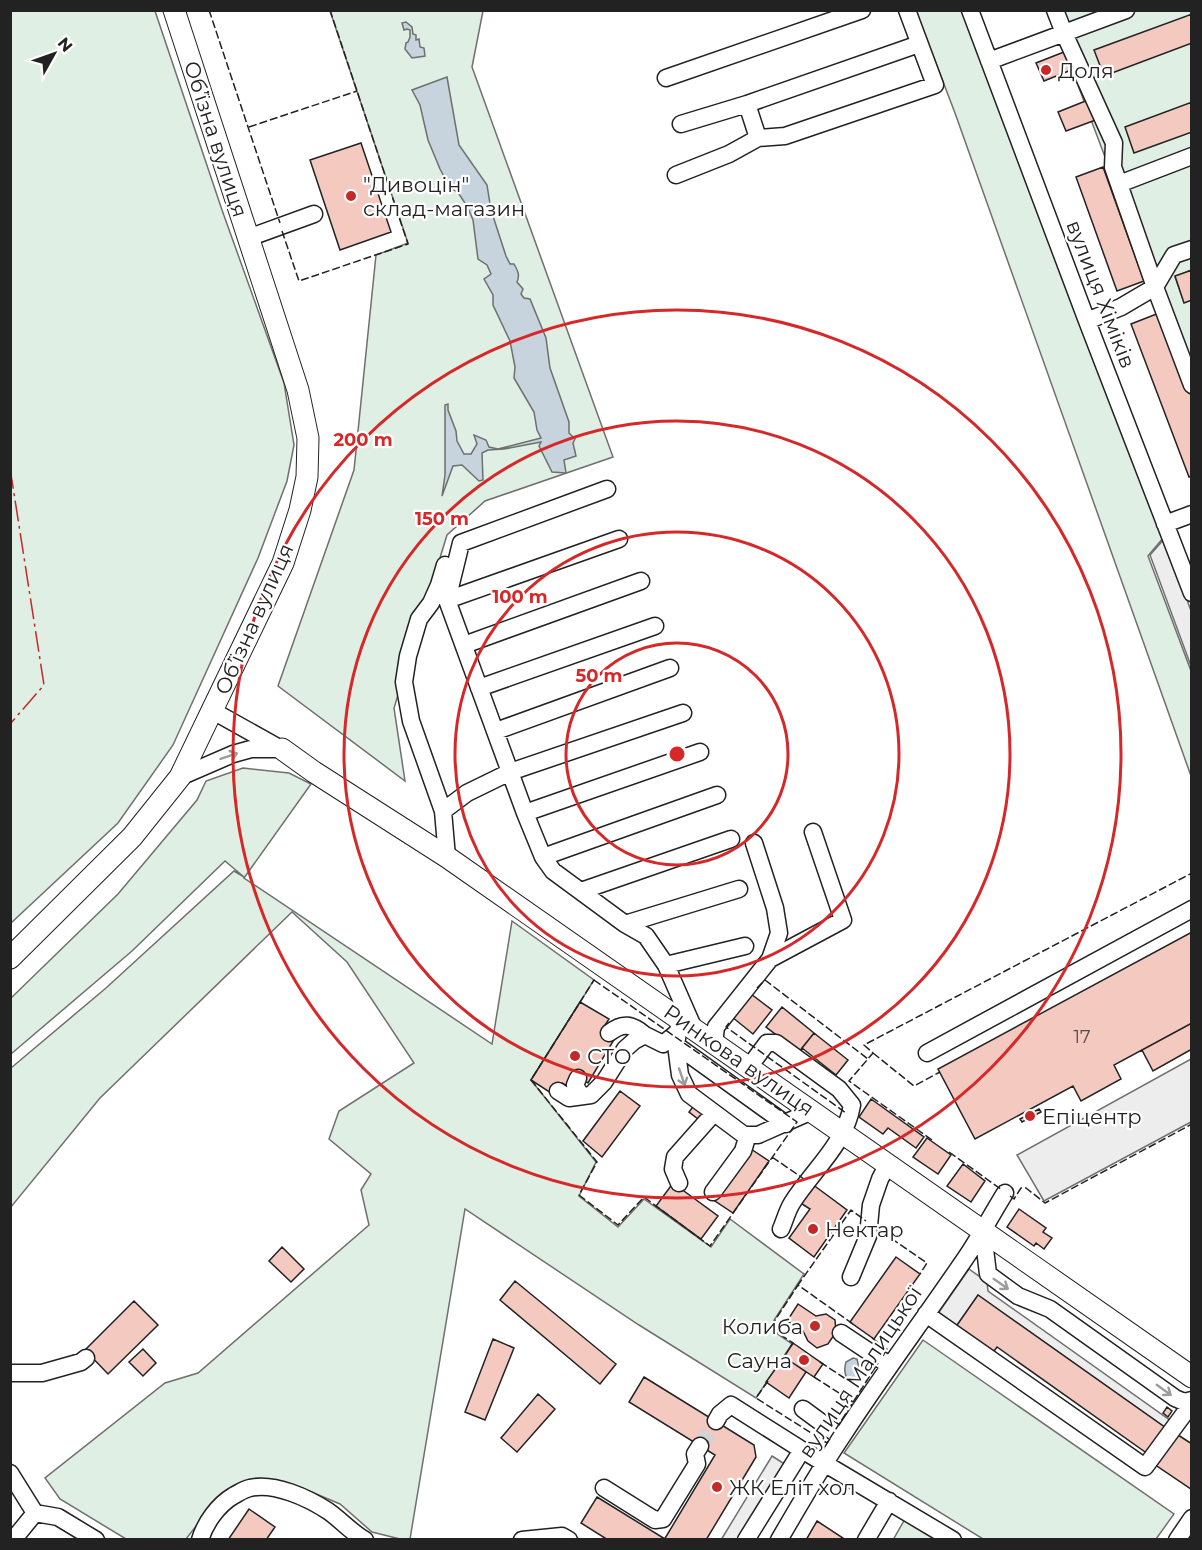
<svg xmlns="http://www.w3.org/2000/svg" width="1202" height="1550" viewBox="0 0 1202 1550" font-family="Montserrat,sans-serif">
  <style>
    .green { fill: #e0efe3; stroke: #6f6f6f; stroke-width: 1.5 }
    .parking { fill: #ededed; stroke: #6f6f6f; stroke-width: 1.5 }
    .water { fill: #c7d3dd; stroke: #6f6f6f; stroke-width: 1.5 }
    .building { fill: #f3c9c0; stroke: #222; stroke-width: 1.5 }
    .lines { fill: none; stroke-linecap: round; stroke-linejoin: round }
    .minor-tunnel { stroke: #d3d3d3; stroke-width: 16; stroke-dasharray: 16 8; stroke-linecap: butt }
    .minor-casing { stroke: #222; stroke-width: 19 }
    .major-casing { stroke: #222; stroke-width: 23 }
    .minor { stroke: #fff; stroke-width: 16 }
    .major { stroke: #fff; stroke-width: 21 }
    .fence { stroke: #222; stroke-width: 1.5; stroke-dasharray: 8 3; stroke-linecap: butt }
    .power { stroke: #c62828; stroke-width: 1.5; stroke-dasharray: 21 4.5 3 4.5; stroke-linecap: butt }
    .oneway { stroke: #9c9c9c }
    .ring { fill: none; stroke: #d62828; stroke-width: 3 }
    .poi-dot { fill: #c62828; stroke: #fff; stroke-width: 2 }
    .labels { text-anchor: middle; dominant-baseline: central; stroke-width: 4.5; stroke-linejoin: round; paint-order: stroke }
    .number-label { font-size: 18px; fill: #564c4a }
    .poi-label { font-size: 21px; fill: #222; stroke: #fff; text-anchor: start }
    .street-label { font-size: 21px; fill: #222; stroke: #fff }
    .centre { fill: #d62828; stroke: #fff; stroke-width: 3 }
    .ring-label { font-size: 18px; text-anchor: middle; font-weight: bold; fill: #d62828; stroke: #fff; stroke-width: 4.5; stroke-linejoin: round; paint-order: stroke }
  </style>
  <rect width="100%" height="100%" fill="#fff"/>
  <!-- green -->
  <path class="green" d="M11,10L155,11L222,210L284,383L294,445L287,481L258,558L173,745L118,823L11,923Z
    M330,11H483L472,67L613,457L485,501L447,535L394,708L405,781L278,686L354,470L376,255L408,243Z
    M916,11H963L1164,537L1148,556L1191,671V776L955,113Z
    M1050,11H1191V270L1175,277L1184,302L1191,300V385Z
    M243,768L289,773L311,784L244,878L492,1044L512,921L594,980L531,1080L596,1162L579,1196L618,1227L644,1199L711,1247L730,1219L804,1274L769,1328L792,1344L756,1398L639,1325L465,1209L410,1539H400L372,1532L340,1504L302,1488L255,1483L200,1521L186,1539H126L60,1499L45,1478L165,1383L198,1373L369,1225L361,1190L371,1174L329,1139L339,1111L414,1063L347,962L292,912L100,1098L11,1207V1068L106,988L234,871L244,877L225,861L132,951L11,1054L10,999L118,894L197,800L206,781Z
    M923,1340L1174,1514L1156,1539H983L844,1453Z
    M905,1519L939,1540H893Z"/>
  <!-- parking -->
  <path class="parking" d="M1165,538L1191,611V666L1150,555Z
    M1191,1059V1122L1044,1201L1017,1155Z
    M969,1269L987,1282L988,1291L1171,1421L1166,1428L978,1295L955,1328L937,1315Z
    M772,1456L794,1470L751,1539L721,1540Z"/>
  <!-- water -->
  <path class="water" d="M406,22L412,27L413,34L416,35V40L419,39L420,47L424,48L425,56L412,58L405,49L406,43L408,42L410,37V30L407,29L404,30L402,23Z
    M447,77L459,145L487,185L491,210L506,256L510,264H514C518,271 520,275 517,282L523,289L521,294L524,298L530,299L546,338L550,368L569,422V433L575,439L573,443L576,456L564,460L566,473L552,472L539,446L541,442L504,449L488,450L482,453L483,480L479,481L462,465L453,466L442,496L445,475V405L448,404V410L456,431L457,441L464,454H471L477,444L474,435L486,440L489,447L498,449L541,438L537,430L534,412L514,378L515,367L510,341L493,305V295L484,279L491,274L487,265L478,259L473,220L467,206L459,194L449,186L440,169L428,140L420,105L412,90Z
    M853,1358L857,1359L860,1372L857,1379L851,1381C844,1378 844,1369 846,1362Z"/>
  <!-- building -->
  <path class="building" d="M1192,14V43L1104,76L1094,50Z
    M1069,50L1076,68L1044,81L1036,63Z
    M1093,98L1101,118L1066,131L1058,112Z
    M1192,102V132L1134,153L1125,127Z
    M361,143L391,232L340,250L310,160Z
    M1103,167L1144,281L1117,291L1076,177Z
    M1192,270V300L1184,303L1175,276Z
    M1159,313L1192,398V476L1189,477L1131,324Z
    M1192,932V1023L1114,1065L1121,1079L1081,1101L1073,1086L975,1139L938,1069Z
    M751,994L772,1010L753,1034L732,1017Z
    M580,1002L609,1019L602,1030L615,1038L588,1083L574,1074L567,1086L562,1083L554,1095L531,1080Z
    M782,1007L814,1033L799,1052L766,1027Z
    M1192,1023V1049L1153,1071L1142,1050Z
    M814,1033L848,1060L836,1075L802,1048Z
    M620,1091L640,1106L602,1157L583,1141Z
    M871,1099L924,1137L916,1148L888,1128L883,1134L859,1117Z
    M695,1104L704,1111L698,1119L689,1112Z
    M1039,1109L1041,1112L1022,1122L1020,1119Z
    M927,1138L951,1155L938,1174L913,1157Z
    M751,1149L769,1161L733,1213L715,1201Z
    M963,1164L985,1181L971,1202L947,1186Z
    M673,1183L718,1216L701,1239L656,1206Z
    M812,1184L847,1210L814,1257L789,1238L810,1209L799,1202Z
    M1019,1209L1046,1228L1043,1232L1052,1238L1044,1249L1036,1243L1034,1246L1007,1227Z
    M282,1247L304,1269L291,1282L269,1261Z
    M896,1257L920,1274L874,1339L850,1322Z
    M515,1281L616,1364L600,1384L500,1300Z
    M978,1295L1166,1428L1148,1454L997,1347L992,1354L955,1328Z
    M134,1301L158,1325L108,1374L85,1350Z
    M798,1304L816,1316L826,1314L835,1320L836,1332L828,1344L817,1348L808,1341L803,1331L787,1321Z
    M493,1339L514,1348L485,1420L465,1412Z
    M793,1343L823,1364L814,1377L784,1357Z
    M143,1349L156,1363L143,1376L129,1362Z
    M784,1357L806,1372L789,1398L766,1382Z
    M644,1377L754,1445L756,1457L706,1540H664L715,1455L629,1402Z
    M538,1394L555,1409L517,1452L501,1438Z
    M1167,1407L1172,1411L1168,1417L1163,1413Z
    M1175,1433L1192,1444L1191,1489L1154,1464Z
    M597,1497L665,1539L664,1540H608L581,1523Z
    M249,1509L275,1527L266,1540H228Z
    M817,1521L846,1540H806Z"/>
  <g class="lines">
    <!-- minor-tunnel -->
    <path class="minor-tunnel" d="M700,1446L716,1421"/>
    <!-- minor casing -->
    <g class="minor-casing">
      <path id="minor" d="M970,10L1087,321L1192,593
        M1055,10L1064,33L1114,143L1113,167L1155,287L1192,385
        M989,61L1126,10
        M666,78L862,10
        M747,104L919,44
        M681,124L747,104L758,138L785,136L935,85L907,10
        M676,175L729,154L758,138
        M1119,184L1192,156
        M248,238L314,214
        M1087,321L1121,307L1155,287L1174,255L1192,249
        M607,489L461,543L447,600L525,813L543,857L553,871L625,924L646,936L666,965L694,1029
        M1165,524L1192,514
        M447,600L619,539
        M464,645L641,581
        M479,688L655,626
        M213,711L281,749
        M496,731L670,668
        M180,777L233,754L251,749H282
        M443,811L411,721L404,682L408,656L419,619L431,603L439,585L445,565
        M525,813L700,752
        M447,857L443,811L467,793L510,772L683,713
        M543,857L717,795
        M581,891L731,839
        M625,924L739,889
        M770,959L843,920L813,832
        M666,965L745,946
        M680,1019L676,1045L680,1075L689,1094L744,1135H758L812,1111
        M609,1033C623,1022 632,1024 645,1035
        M714,1043L716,1027L770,959L779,933L775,908L754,843
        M676,1045L786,1124
        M927,1053L1192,909
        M749,1067L767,1043H776L839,1089L852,1105C846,1143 812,1171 792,1203C787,1211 785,1220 781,1229
        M578,1078L575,1085L580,1094L585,1096
        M558,1091L569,1098L591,1095L604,1082L625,1049L634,1041L645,1035L663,1044L678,1032
        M679,1183L673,1169L675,1157L714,1113
        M713,1192L743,1151L746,1141L744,1135
        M983,1232L988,1274L1018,1296L1050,1309L1175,1398L1184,1402L1192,1400
        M851,1277L868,1236L871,1205L880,1179L888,1164
        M926,1314L1145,1467L1192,1403
        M841,1333L889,1365
        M10,1373H42L81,1362L86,1358
        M803,1409L841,1437
        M716,1421L720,1414L731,1405L802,1450L953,1540
        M10,1473L35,1513L58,1517L96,1540
        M604,1488L655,1520L663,1519L697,1464L695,1454L700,1446
        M13,1540L35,1513
        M200,1540C205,1523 218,1505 233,1496C239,1493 244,1489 250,1488C274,1482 308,1498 328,1511C341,1520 351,1532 365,1540
        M522,1540L562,1536L569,1540
        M746,1540L802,1450
        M779,1540C800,1504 820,1469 843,1435C880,1378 921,1323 960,1266C977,1243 990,1217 1005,1193
        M866,1540L889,1501
        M1177,1540L1192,1518"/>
    </g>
    <!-- major casing -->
    <g class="major-casing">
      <path id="major" d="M282,749L314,772L447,857L1192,1377
        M10,958L132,837L180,777L283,563L300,510L307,477L308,438L298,390L174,10"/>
    </g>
    <!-- minor -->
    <use href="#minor" class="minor"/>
    <!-- major -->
    <use href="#major" class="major"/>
    <!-- fence -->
    <path class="fence" d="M209,10L280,223
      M249,127L357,91
      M282,231L299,281L408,244L330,10
      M594,980L797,1122L710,1246L644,1197L618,1225L579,1195L597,1162L531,1080Z
      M757,988L765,980L868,1059
      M729,1023L726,1027L846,1113
      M873,1053L914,1086L940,1072
      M932,1140L849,1081L873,1053L864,1045L1192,873
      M949,1152L1002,1190
      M772,1157L804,1179
      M1010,1196L1014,1199L1021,1188H1026L1045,1203L1192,1124
      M873,1226L927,1263L920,1274
      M853,1324L798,1285L851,1210L866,1221
      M872,1338L887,1349L883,1356
      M791,1346L793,1343L770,1328L798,1285
      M820,1362L861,1389
      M814,1377L853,1402
      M768,1381L756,1398L827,1443L878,1363"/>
    <!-- power -->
    <path class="power" d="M10,468L44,685L10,724"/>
  </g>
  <!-- one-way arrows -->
  <defs><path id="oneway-shaft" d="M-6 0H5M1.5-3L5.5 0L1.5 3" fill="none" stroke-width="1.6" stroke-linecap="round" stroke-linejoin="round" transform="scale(1.5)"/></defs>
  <g class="oneway">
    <use href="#oneway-shaft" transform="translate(229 756) rotate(-19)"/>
    <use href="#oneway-shaft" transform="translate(682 1077) rotate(71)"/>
    <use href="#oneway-shaft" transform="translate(1001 1284) rotate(35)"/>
    <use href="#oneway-shaft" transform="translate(1164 1390) rotate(36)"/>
  </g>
  <!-- distance rings -->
  <g class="ring">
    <circle cx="677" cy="754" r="111"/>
    <circle cx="677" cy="754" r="222"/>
    <circle cx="677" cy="754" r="333"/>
    <circle cx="677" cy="754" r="444"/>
  </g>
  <!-- markers -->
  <g class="poi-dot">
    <circle cx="1046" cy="70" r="6"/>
    <circle cx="351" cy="196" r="6"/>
    <circle cx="575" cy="1056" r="6"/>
    <circle cx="1030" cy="1116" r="6"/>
    <circle cx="813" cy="1229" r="6"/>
    <circle cx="815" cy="1326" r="6"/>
    <circle cx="804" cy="1360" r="6"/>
    <circle cx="717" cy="1487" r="6"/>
  </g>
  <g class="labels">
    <!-- number labels -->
    <g class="number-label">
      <text x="1082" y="1037">17</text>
    </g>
    <!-- poi labels -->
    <g class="poi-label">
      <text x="1058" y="70">Доля</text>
      <text x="363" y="184">"Дивоцін"<tspan x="363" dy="24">склад-магазин</tspan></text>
      <text x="587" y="1056">СТО</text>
      <text x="1042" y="1116">Епіцентр</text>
      <text x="825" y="1229">Нектар</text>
      <text x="803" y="1326" text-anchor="end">Колиба</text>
      <text x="792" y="1360" text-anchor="end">Сауна</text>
      <text x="729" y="1487">ЖК Еліт хол</text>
    </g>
    <!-- street labels -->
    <g class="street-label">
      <text transform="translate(216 139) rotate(72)">Обʼїзна вулиця</text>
      <text transform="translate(1101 294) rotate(69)">вулиця Хіміків</text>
      <text transform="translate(254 619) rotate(-66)">Обʼїзна вулиця</text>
      <text transform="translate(739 1060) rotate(35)">Ринкова вулиця</text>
      <text transform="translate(860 1372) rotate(-56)">вулиця Малицької</text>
    </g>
  </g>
  <circle cx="677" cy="754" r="9" class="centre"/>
  <g class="ring-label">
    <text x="363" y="446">200 m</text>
    <text x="442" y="525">150 m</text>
    <text x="520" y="603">100 m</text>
    <text x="599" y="682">50 m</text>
  </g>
  <!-- border -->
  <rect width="1202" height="1550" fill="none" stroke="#222222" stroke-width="24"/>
  <!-- north arrow -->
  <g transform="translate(54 54) rotate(50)" stroke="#ffffff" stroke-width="4.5" paint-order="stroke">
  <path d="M0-4.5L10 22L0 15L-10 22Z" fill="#222222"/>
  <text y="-9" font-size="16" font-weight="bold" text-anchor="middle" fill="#222222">N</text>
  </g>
</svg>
